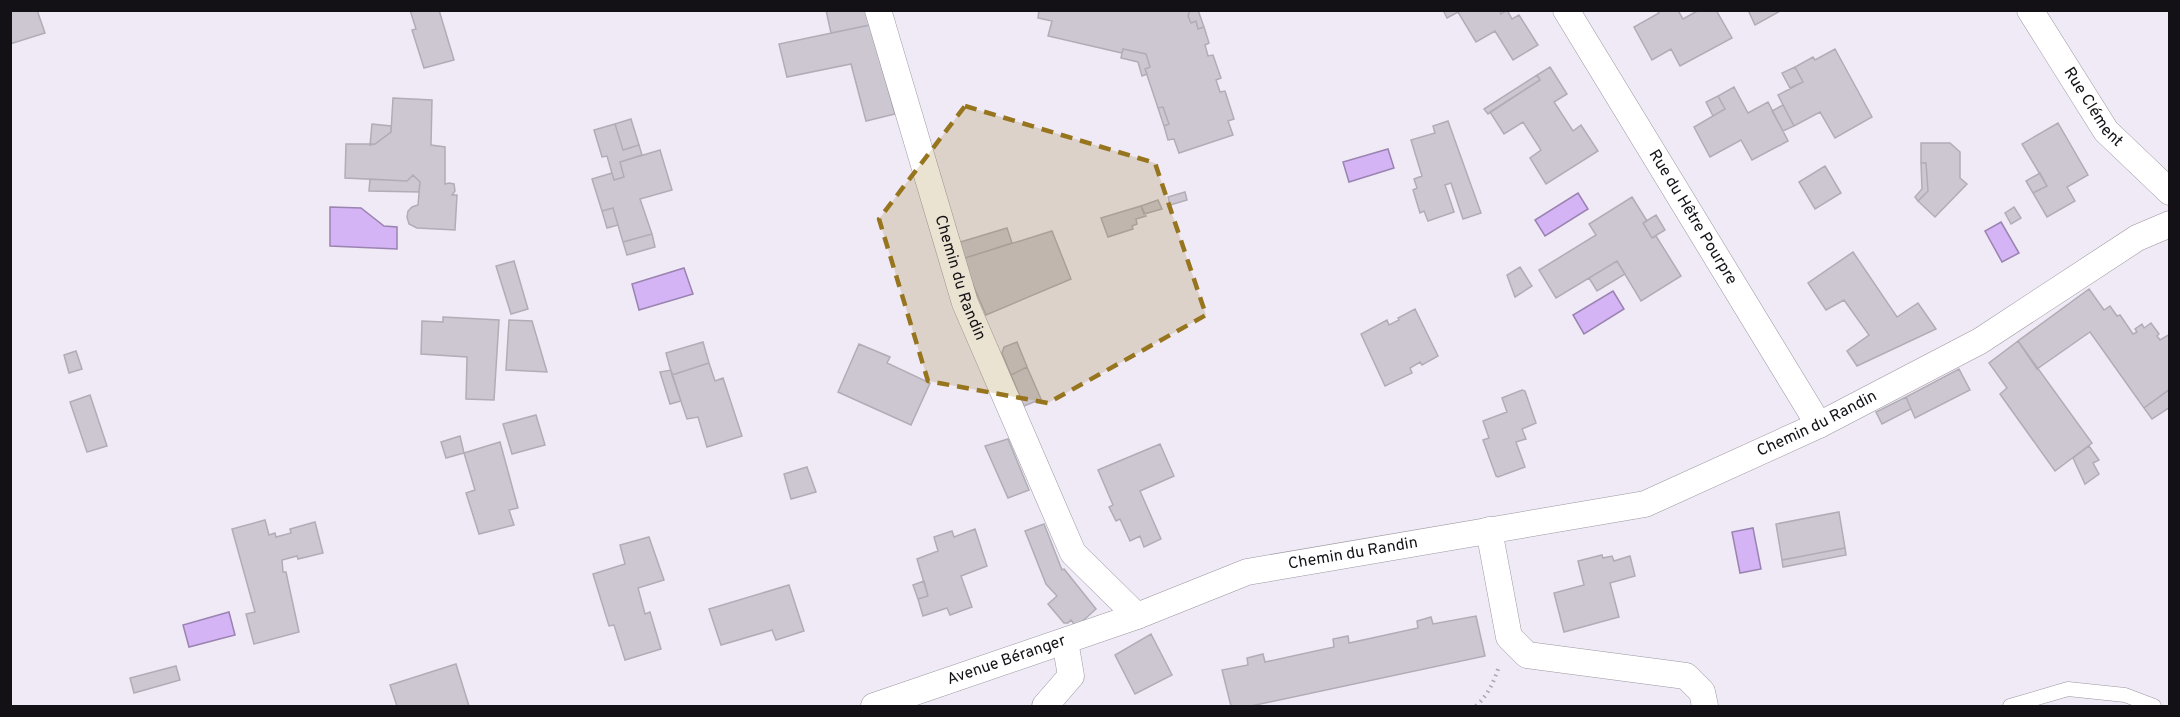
<svg xmlns="http://www.w3.org/2000/svg" width="2180" height="717" viewBox="0 0 2180 717" font-family="Overpass,sans-serif">
  <style>
    .water { fill: #d4b4f4; stroke: #9a83b1; stroke-width: 1.5 }
    .building { fill: #ccc7d1; stroke: #b1acb6; stroke-width: 1.5 }
    .lines { fill: none; stroke-linecap: round; stroke-linejoin: round }
    .lane-casing { stroke: #9c97a1; stroke-width: 15 }
    .street-casing { stroke: #9c97a1; stroke-width: 27 }
    .path { stroke: #aaa6af; stroke-width: 4; stroke-dasharray: 1.5 4.5; stroke-linecap: butt }
    .lane { stroke: #fff; stroke-width: 14 }
    .street { stroke: #fff; stroke-width: 26 }
    .marked { fill: #97751e; fill-opacity: 0.2; stroke: #97751e; stroke-width: 4.5; stroke-dasharray: 12 8; stroke-linejoin: round }
    .labels { text-anchor: middle; dominant-baseline: central; stroke-width: 6; stroke-linejoin: round; paint-order: stroke }
    .street-label { font-size: 16px; fill: #131115; stroke: #fcf9ff }
  </style>
  <rect width="100%" height="100%" fill="#efeaf5"/>
  <!-- water -->
  <path class="water" d="M1388,149L1394,168L1349,182L1343,162Z
    M1578,193L1588,209L1545,236L1535,220Z
    M330,207L361,208L384,226L397,227V249L330,246Z
    M2001,222L2019,253L2002,262L1985,231Z
    M684,268L693,294L639,310L632,284Z
    M1613,291L1624,309L1584,334L1573,315Z
    M1753,528L1761,569L1740,573L1732,532Z
    M229,612L235,635L189,647L183,625Z"/>
  <!-- building -->
  <path class="building" d="M10,10H37L45,33L10,44Z
    M410,10H439L454,60L424,68L412,30L416,29Z
    M826,10H866L870,25L831,33Z
    M1039,10H1190L1188,16L1191,23L1196,21L1198,29L1204,27L1209,43L1205,45L1208,56L1213,55L1221,78L1216,80L1220,92L1225,91L1234,119L1228,121L1233,135L1179,153L1174,139L1168,140L1164,126L1169,124L1163,107L1158,108L1145,69L1150,67L1146,54L1123,49L1122,53L1048,36L1052,21L1038,18Z
    M1190,10H1198L1204,27L1198,29L1196,21L1191,23L1188,16Z
    M1443,10H1500L1501,14L1507,10L1512,19L1519,15L1538,45L1513,60L1495,31L1476,42L1458,12L1447,18Z
    M1657,10H1682L1679,12L1683,19L1699,10H1716L1732,38L1680,66L1671,49L1652,60L1634,27L1659,13Z
    M1748,10H1782L1755,25Z
    M870,25L895,114L866,121L851,64L787,77L779,44Z
    M1123,49L1146,54L1150,67L1145,69L1147,74L1142,76L1138,62L1121,58Z
    M1835,49L1872,117L1835,138L1820,112L1794,126L1778,95L1803,82L1795,67L1813,57L1815,60Z
    M1550,67L1567,94L1554,102L1573,131L1581,125L1598,151L1546,184L1530,158L1541,150L1523,122L1504,134L1490,112L1540,80L1537,75Z
    M1795,67L1803,82L1790,88L1782,73Z
    M1537,75L1540,80L1488,114L1484,109Z
    M1734,87L1748,113L1768,102L1788,141L1752,160L1741,140L1710,157L1694,127L1725,109L1718,96Z
    M1718,96L1725,109L1713,116L1706,102Z
    M393,98L432,100L431,145L445,147V184L449,183L454,184L455,191L452,195H457L455,230L417,228L409,224L407,217L408,211L412,207L418,205L420,182L413,175L407,181L345,178L346,144H375L391,132Z
    M1783,105L1794,126L1783,131L1772,111Z
    M1163,107L1169,124L1164,126L1158,108Z
    M631,119L639,145L623,150L615,124Z
    M1448,121L1481,213L1463,219L1451,183L1445,185L1454,212L1428,221L1424,211L1420,213L1413,190L1417,188L1414,179L1422,176L1411,140L1435,133L1433,126Z
    M2058,123L2088,175L2067,187L2075,201L2047,217L2033,193L2047,186L2022,144Z
    M372,124L391,126V132L375,144L370,145Z
    M615,124L623,150L639,145L642,155L620,162L624,177L614,180L607,156L602,157L594,130Z
    M1921,143H1950L1960,152V178L1967,184L1935,217L1918,201L1928,191L1926,163H1921Z
    M660,150L672,190L640,199L652,234L623,242L613,208L602,211L592,179L612,173L614,180L624,177L620,162Z
    M1921,163H1926L1928,191L1918,201L1915,197L1922,189Z
    M1825,166L1841,193L1815,209L1799,182Z
    M2040,173L2047,186L2033,193L2026,181Z
    M413,175L420,182L419,192L369,191L370,179L407,181Z
    M1185,192L1187,200L1170,205L1168,197Z
    M1632,197L1647,221L1643,223L1652,238L1656,236L1681,276L1641,301L1617,261L1556,298L1539,270L1596,235L1589,224Z
    M1158,200L1162,209L1144,214L1141,206Z
    M1141,206L1146,216L1136,219L1137,224L1132,226L1133,229L1108,237L1101,218Z
    M2014,207L2021,218L2011,224L2005,213Z
    M613,208L618,225L607,228L602,211Z
    M1656,215L1665,230L1652,238L1643,223Z
    M1007,228L1012,243L962,259L957,243Z
    M1052,231L1071,279L986,315L962,259Z
    M652,234L655,247L627,255L623,242Z
    M1853,252L1897,317L1918,303L1936,329L1857,366L1847,351L1869,335L1844,300L1826,310L1808,283Z
    M514,261L528,309L511,314L496,266Z
    M1617,261L1625,274L1597,291L1589,278Z
    M1520,267L1532,286L1515,297L1507,275Z
    M2089,289L2104,310L2110,306L2117,316L2120,315L2133,334L2137,332L2135,329L2142,324L2144,328L2151,323L2159,334L2157,336L2160,340L2170,334V389L2144,408L2090,332L2037,369L2018,341Z
    M1415,309L1438,356L1422,365L1420,362L1410,368L1412,373L1385,386L1361,334L1387,320L1389,325L1399,320L1398,318Z
    M443,317L499,320L494,400L466,399L467,357L421,354L422,321L443,322Z
    M509,320L532,321L547,372L506,370Z
    M2018,341L2092,443L2055,471L2000,394L2007,388L1989,363Z
    M703,342L709,363L672,375L666,353Z
    M1017,342L1027,367L1011,375L1002,353L1004,347Z
    M859,344L890,357L887,363L930,383L911,425L838,392Z
    M76,351L82,369L69,373L64,355Z
    M709,363L715,381L723,378L742,436L707,447L698,417L687,419L672,375Z
    M1027,367L1041,399L1024,406L1011,375Z
    M1959,369L1970,390L1915,418L1906,397Z
    M671,370L681,401L670,404L660,372Z
    M2170,389V407L2152,419L2144,408Z
    M1522,390L1525,391L1536,423L1522,429L1526,439L1516,442L1525,467L1498,477L1496,476L1483,440L1489,438L1483,421L1507,412L1502,398Z
    M90,395L107,446L87,452L70,402Z
    M1906,397L1911,409L1882,424L1876,412Z
    M536,415L545,445L512,454L503,424Z
    M460,436L464,453L446,458L441,442Z
    M1008,439L1029,490L1008,498L985,446Z
    M500,442L518,508L509,510L514,525L479,534L466,493L475,490L464,453Z
    M1160,444L1174,476L1140,491L1161,539L1144,547L1140,536L1130,541L1120,519L1116,521L1109,507L1113,505L1098,470Z
    M2089,446L2099,460L2093,463L2099,474L2085,484L2073,458Z
    M807,467L816,492L791,499L784,474Z
    M1839,512L1845,548L1782,560L1776,524Z
    M265,520L269,535L275,533L276,537L291,533L290,529L315,522L323,553L298,559L297,556L282,560L283,572H286L299,632L254,644L246,614L255,612L232,529Z
    M1044,524L1062,570L1064,569L1096,609L1076,627L1071,620L1068,623H1064L1048,604L1057,596L1046,584L1025,531Z
    M975,529L987,566L961,576L972,607L950,615L947,608L923,616L918,599L928,596L917,559L938,551L934,537L952,531L954,537Z
    M649,537L664,580L638,588L645,614L650,612L661,649L625,660L614,625L609,626L593,574L625,564L620,545Z
    M1845,548L1846,555L1783,567L1782,560Z
    M1602,555L1603,558L1612,556L1614,561L1630,556L1635,576L1610,583L1619,617L1564,632L1554,593L1584,585L1578,561Z
    M924,581L928,596L918,599L913,585Z
    M789,585L804,631L776,640L772,630L721,645L709,609Z
    M1476,616L1485,656L1251,706H1231L1222,670L1248,665L1247,658L1263,654L1265,662L1334,647L1333,639L1348,636L1349,643L1418,628L1417,621L1431,617L1433,624Z
    M1151,634L1172,675L1135,694L1115,655Z
    M456,664L469,706H397L390,685Z
    M176,666L180,680L134,693L130,678Z"/>
  <g class="lines">
    <!-- lane casing -->
    <g class="lane-casing">
      <path id="lane" d="M2010,706L2068,689L2125,695L2154,706"/>
    </g>
    <!-- street casing -->
    <g class="street-casing">
      <g id="street">
        <path id="s1" d="M878,10L965,303L1073,553L1137,616"/>
        <path id="s2" d="M1566,10L1819,425"/>
        <path id="s3" d="M2030,10L2106,131L2170,192"/>
        <path d="M1489,530L1509,637L1527,655L1686,676L1702,692L1705,706"/>
        <path id="s4" d="M874,706L1137,616L1247,572L1645,504L1819,425L1980,341L2137,238L2170,224"/>
        <path d="M1045,706L1071,676L1065,641"/>
      </g>
    </g>
    <!-- path -->
    <path class="path" d="M1476,706C1488,695 1494,682 1499,666"/>
    <!-- lane -->
    <use href="#lane" class="lane"/>
    <!-- street -->
    <use href="#street" class="street"/>
  </g>
  <!-- marked area -->
  <path class="marked" d="M965,106L1155,163L1206,315L1048,403L928,381L879,219Z"/>
  <g class="labels">
    <!-- street labels -->
    <g class="street-label">
      <text stroke="none"><textPath href="#s3" startOffset="116">Rue Clément</textPath></text>
      <text stroke="none"><textPath href="#s2" startOffset="243">Rue du Hêtre Pourpre</textPath></text>
      <text stroke="none"><textPath href="#s1" startOffset="280">Chemin du Randin</textPath></text>
      <text stroke="none"><textPath href="#s4" startOffset="990">Chemin du Randin</textPath></text>
      <text stroke="none"><textPath href="#s4" startOffset="504">Chemin du Randin</textPath></text>
      <text stroke="none"><textPath href="#s4" startOffset="140">Avenue Béranger</textPath></text>
    </g>
  </g>
  <!-- border -->
  <rect width="2180" height="717" fill="none" stroke="#131115" stroke-width="24"/>
</svg>
